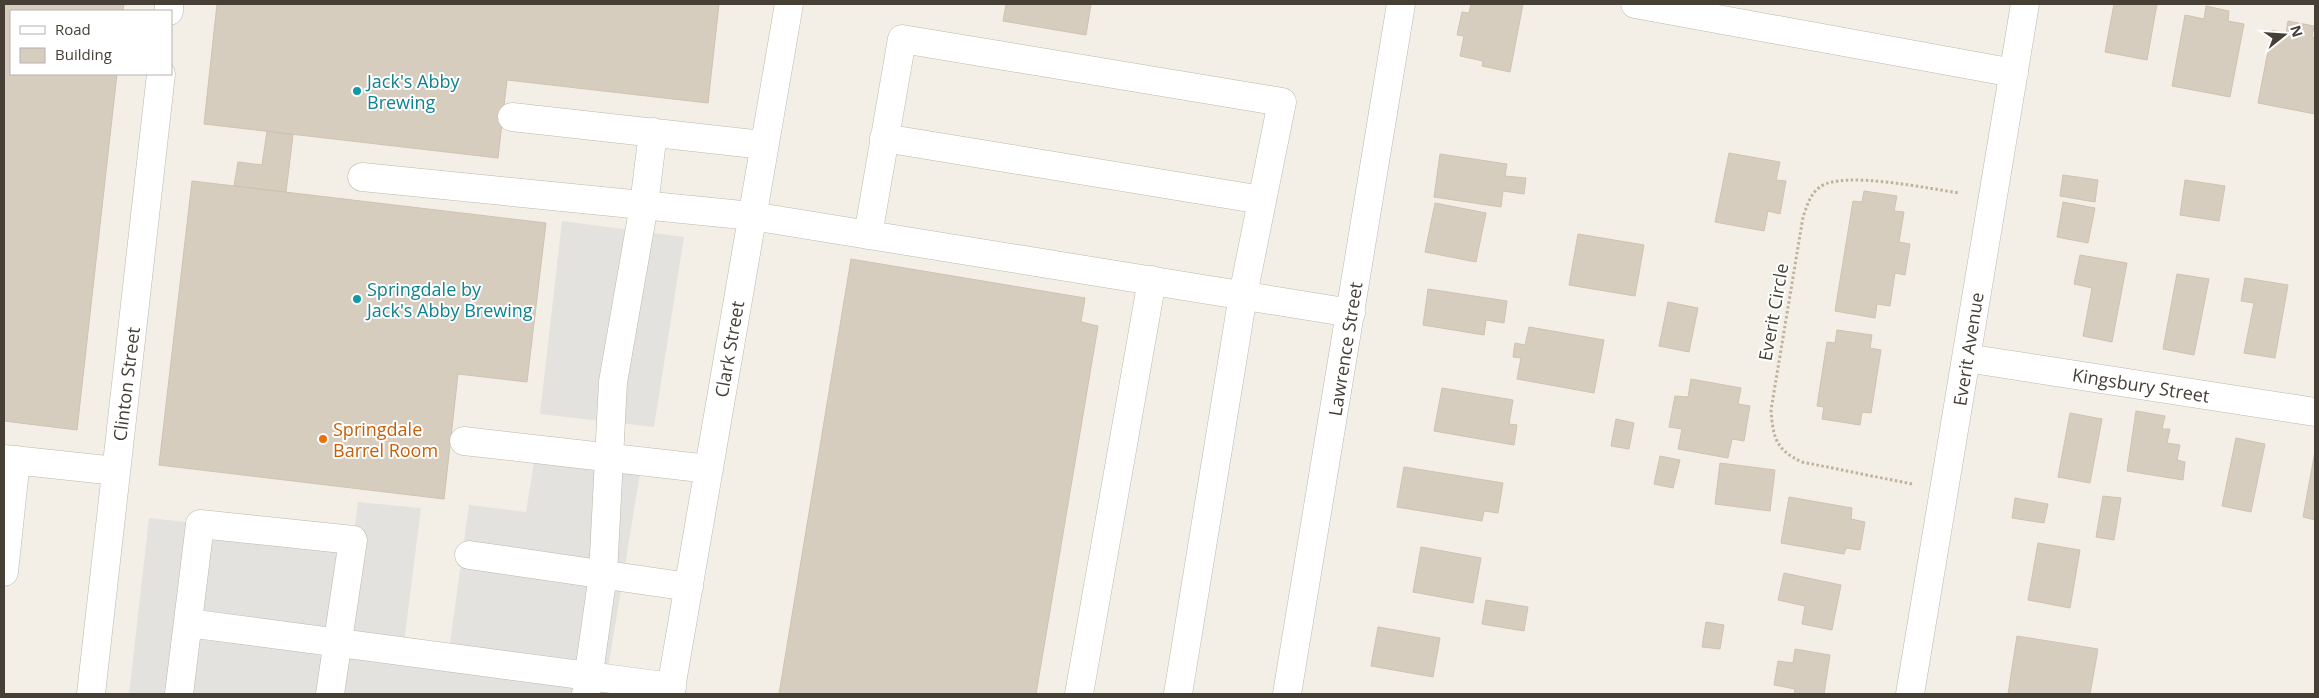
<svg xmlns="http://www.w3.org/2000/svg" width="2319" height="698" viewBox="0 0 2319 698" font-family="'Open Sans',sans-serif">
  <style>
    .parking { fill: #e4e2de }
    .building { fill: #d7cdbf; stroke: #cfc2b0 }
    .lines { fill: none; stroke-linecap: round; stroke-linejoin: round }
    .minor-casing { stroke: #beb7a9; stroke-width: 29 }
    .path { stroke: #bfb29b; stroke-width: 3; stroke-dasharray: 2.5 2.5; stroke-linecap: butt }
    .minor { stroke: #fff; stroke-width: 28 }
    .culture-dot { fill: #0f9aa8; stroke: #fff; stroke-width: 2 }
    .food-dot { fill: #e8710a; stroke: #fff; stroke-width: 2 }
    .labels { text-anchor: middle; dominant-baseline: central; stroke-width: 4; stroke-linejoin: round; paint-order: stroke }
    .culture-label { font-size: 18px; fill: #0d838f; stroke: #fff; text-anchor: start }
    .street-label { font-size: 18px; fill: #453f36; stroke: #fff }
    .food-label { font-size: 18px; fill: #c56008; stroke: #fff; text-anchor: start }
  </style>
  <rect width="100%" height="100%" fill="#f3efe6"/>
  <!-- parking -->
  <path class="parking" d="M562,221L684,237L654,427L540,414Z
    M536,449L642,461L604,694H129L149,518L353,540L358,502L421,508L403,651L448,657L469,505L526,512Z"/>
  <!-- building -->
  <path class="building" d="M4,4H124L123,11H11V74H117L77,430L4,421Z
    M217,4H719L708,103L507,80L498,158L204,124Z
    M1006,4H1091L1086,35L1003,21Z
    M1471,4H1523L1510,72L1482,66L1483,61L1460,56L1464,36L1457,35L1462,12L1469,13Z
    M2114,4H2157L2147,60L2105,52Z
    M2206,6L2229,11L2228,21L2244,24L2230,97L2172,86L2185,15L2204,19Z
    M2288,21L2314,26L2312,37L2315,38V114L2258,103L2272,30L2286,33Z
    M267,131L293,135L286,192L234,186L238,162L262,165Z
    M1729,153L1780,162L1776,180L1786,181L1780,214L1768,211L1764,231L1715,222Z
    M1440,154L1507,164L1505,176L1526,178L1524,194L1503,191L1501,207L1434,197Z
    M2063,175L2098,180L2095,202L2060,196Z
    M2185,180L2225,186L2219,221L2180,215Z
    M192,181L546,223L527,382L458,374L444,499L159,465Z
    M1864,191L1897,196L1894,211L1904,212L1899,242L1910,244L1905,275L1895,273L1890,306L1877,304L1875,318L1835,311L1853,201L1862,202Z
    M2063,202L2095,208L2088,243L2057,237Z
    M1435,203L1486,213L1476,262L1425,252Z
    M1578,234L1644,245L1635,296L1569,285Z
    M2080,255L2127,263L2112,342L2083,336L2092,288L2074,284Z
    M851,259L1085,298L1081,322L1098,326L1036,694H779Z
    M2177,274L2209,279L2194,355L2163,349Z
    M2245,278L2288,285L2275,358L2244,353L2254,303L2241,301Z
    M1428,289L1507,301L1504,323L1486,320L1484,335L1423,325Z
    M1668,302L1698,308L1689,352L1659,346Z
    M1529,327L1604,340L1594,393L1517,379L1521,358L1513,357L1515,343L1525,345Z
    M1837,330L1872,335L1870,348L1881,350L1871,413L1862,412L1860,425L1822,419L1824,407L1817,406L1827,342L1835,343Z
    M1691,379L1741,388L1738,404L1750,406L1744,441L1732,439L1728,458L1678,449L1682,429L1669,427L1675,396L1688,397Z
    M1442,388L1513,400L1509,424L1517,425L1514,445L1434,431Z
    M2136,411L2165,416L2162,429H2170L2167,443L2180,445L2177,460L2185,462L2183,480L2127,471Z
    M2070,413L2102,419L2090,483L2058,477Z
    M1616,419L1634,423L1629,449L1611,446Z
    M2236,438L2265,444L2251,512L2222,506Z
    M2315,451V520L2303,517Z
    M1660,456L1680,460L1673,488L1654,484Z
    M1720,463L1775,470L1770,511L1715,504Z
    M1404,467L1503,483L1498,513L1484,511L1482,521L1397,507Z
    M2103,496L2121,498L2114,540L2096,537Z
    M1789,497L1852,508L1851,519L1865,522L1860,550L1846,548L1844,554L1781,543Z
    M2015,498L2048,504L2044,523L2012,518Z
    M2038,543L2080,550L2070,608L2028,600Z
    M1421,547L1481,558L1473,603L1413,592Z
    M1784,573L1841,585L1832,630L1802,624L1805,606L1778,600Z
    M1486,600L1528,607L1524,631L1482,624Z
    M1706,622L1724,625L1720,649L1702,647Z
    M1378,627L1440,638L1433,677L1371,666Z
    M2017,636L2098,649L2090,694H2008Z
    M1795,649L1830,655L1824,694H1794L1795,689L1774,685L1778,661L1793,663Z"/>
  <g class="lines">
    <!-- minor casing -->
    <g class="minor-casing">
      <path id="minor" d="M1635,4L2014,73
        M169,11V4
        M512,117L764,145
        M884,138L1262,200
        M362,177L752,216L1351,313
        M868,235L902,39L1282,102L1243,295L1178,694
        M1966,358L2315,412
        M464,441L709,469
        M4,459L116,471
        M469,555L689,587
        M4,572L16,460
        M188,623L672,687
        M91,694L161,74
        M179,694L200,524L353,540L330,694
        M586,694L603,574L613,382L644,205L653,132
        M670,694L789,4
        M1079,694L1152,280
        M1287,694L1401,4
        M1910,694L2025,4"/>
    </g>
    <!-- path -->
    <path class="path" d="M1912,484L1802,462C1776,450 1773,438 1771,410L1803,217C1807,206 1810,194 1820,187C1842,170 1930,189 1960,193"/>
    <!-- minor -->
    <use href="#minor" class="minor"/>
  </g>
  <!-- markers -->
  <g class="culture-dot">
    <circle cx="357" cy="91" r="5"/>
    <circle cx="357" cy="299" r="5"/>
  </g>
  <circle class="food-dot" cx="323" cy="439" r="5"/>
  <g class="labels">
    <!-- culture labels -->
    <g class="culture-label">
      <text x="367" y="81">Jack's Abby<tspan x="367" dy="21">Brewing</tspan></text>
      <text x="367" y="289">Springdale by<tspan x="367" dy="21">Jack's Abby Brewing</tspan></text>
    </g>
    <!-- street labels -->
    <g class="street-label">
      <text transform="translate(1773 312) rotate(-80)">Everit Circle</text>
      <text transform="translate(729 349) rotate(-80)">Clark Street</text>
      <text transform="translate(1345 349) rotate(-81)">Lawrence Street</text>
      <text transform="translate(1968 349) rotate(-81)">Everit Avenue</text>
      <text transform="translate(126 384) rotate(-83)">Clinton Street</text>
      <text transform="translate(2141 385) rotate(9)">Kingsbury Street</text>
    </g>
    <!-- food labels -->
    <g class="food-label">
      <text x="333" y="429">Springdale<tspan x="333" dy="21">Barrel Room</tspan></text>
    </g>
  </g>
  <!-- border -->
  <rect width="2319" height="698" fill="none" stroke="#453f36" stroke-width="10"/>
  <!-- legend -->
  <rect x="10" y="10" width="162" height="65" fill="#ffffff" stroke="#b5b2af"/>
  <rect x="20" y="26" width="25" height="8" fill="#ffffff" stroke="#b5b2af"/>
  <text x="55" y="35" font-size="15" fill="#453f36">Road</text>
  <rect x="20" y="48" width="25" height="15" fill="#d7cdbf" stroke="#b5b2af"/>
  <text x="55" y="60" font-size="15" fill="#453f36">Building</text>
  <!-- north arrow -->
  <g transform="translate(2284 35) rotate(73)" stroke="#ffffff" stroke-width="4" paint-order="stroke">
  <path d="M0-4L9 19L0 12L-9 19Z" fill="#453f36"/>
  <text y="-8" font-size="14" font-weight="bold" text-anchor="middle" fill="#453f36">N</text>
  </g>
</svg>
